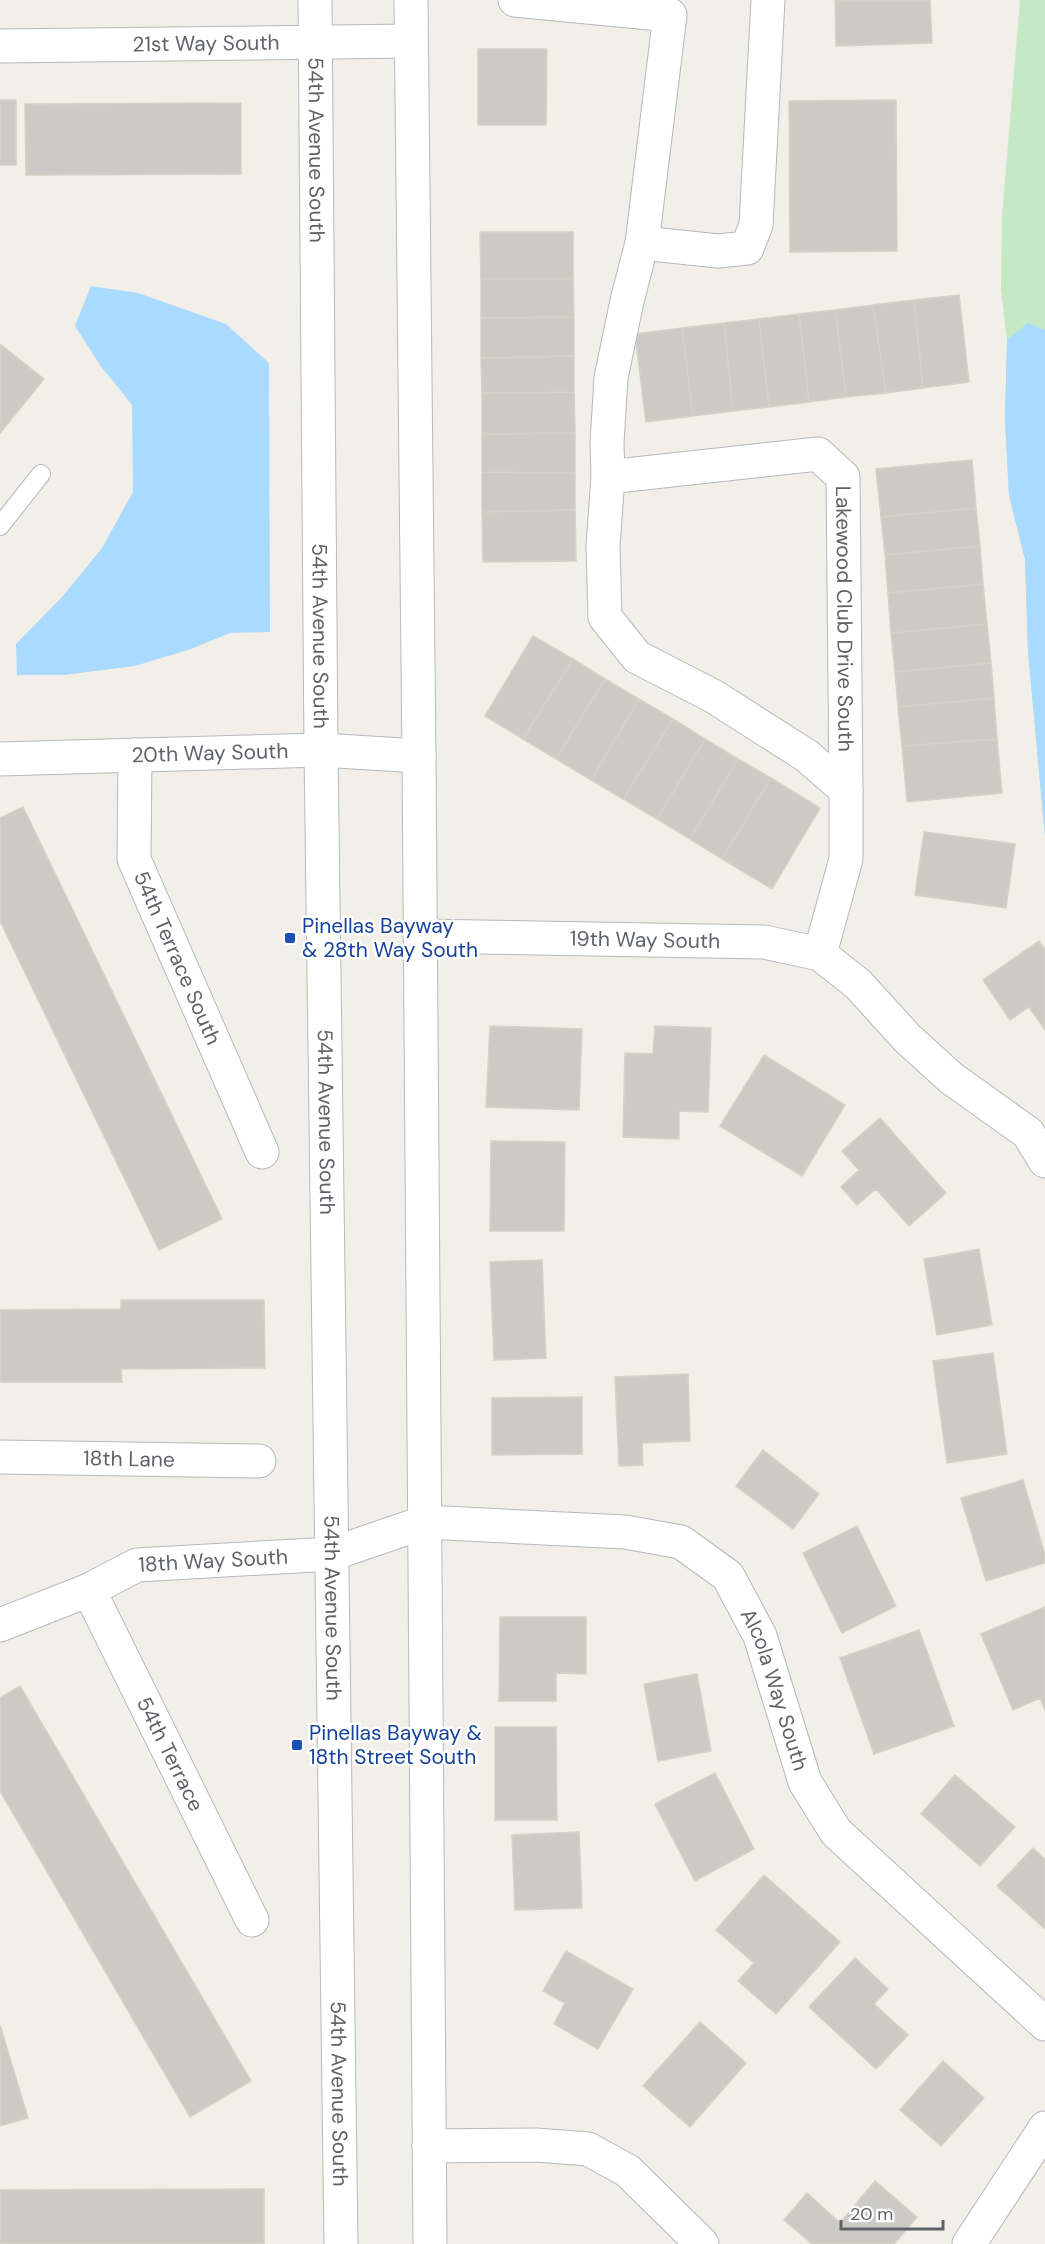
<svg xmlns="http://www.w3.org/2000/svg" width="1045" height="2244" viewBox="0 0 1045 2244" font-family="'DM Sans',sans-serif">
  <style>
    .green { fill: #c5e8c5 }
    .water { fill: #aadaff }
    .building { fill: #cccac5; stroke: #d6d1c6; stroke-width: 1.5 }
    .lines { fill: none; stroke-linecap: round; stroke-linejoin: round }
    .service-casing { stroke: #b5b8bc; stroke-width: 20 }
    .minor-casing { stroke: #b5b8bc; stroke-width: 35 }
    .secondary-casing { stroke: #b6babf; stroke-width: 35 }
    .service { stroke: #fff; stroke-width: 18 }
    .minor { stroke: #fff; stroke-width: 33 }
    .secondary { stroke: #fff; stroke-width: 33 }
    .transit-dot { fill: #1a4fb4; stroke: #fff; stroke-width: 2 }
    .labels { text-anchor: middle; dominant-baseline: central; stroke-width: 5; stroke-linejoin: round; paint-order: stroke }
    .street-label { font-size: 21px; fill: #5f6368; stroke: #fff }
    .transit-label { font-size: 21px; fill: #164399; stroke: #fff; text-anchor: start }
  </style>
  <rect width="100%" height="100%" fill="#f1efe8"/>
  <!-- green -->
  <path class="green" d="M1020,0H1045V836L1028,652L1025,559L1009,496L1005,419L1007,340L1001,289L1002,215Z"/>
  <!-- water -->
  <path class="water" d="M91,286L138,293L226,324L269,363L270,632L230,633L191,649L135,666L64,675H17L16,644L63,596L102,548L133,492L132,405L100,365L75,326Z
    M1028,323L1045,330V836L1028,652L1025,559L1009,496L1005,419L1007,340Z"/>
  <!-- building -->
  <path class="building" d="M835,0H930L932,43L836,46Z
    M478,49H547L546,125H478Z
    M0,100H16V165H0Z
    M896,100L897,251L790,252L789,101Z
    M241,103V174L26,175L25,104Z
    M480,232H573V279H481Z
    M481,279H573L574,317L481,318Z
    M959,295L969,382L923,388L914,300Z
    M914,300L923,388L886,393L873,305Z
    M873,305L886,393L846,397L835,310Z
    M835,310L846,397L809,402L799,314Z
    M799,314L809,402L769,407L759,319Z
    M574,317V356L481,358V318Z
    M759,319L769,407L733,411L724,323Z
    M724,323L733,411L693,416L682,328Z
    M682,328L693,416L646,422L635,334Z
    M0,344L44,379L0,433Z
    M574,356V392L482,393L481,358Z
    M574,392L575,433L482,434V393Z
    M575,433V473L482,472V434Z
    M972,460L976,508L881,517L876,469Z
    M482,472L575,473V510L482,512Z
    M976,508L980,546L885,555L881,517Z
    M575,510L576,561L483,562L482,512Z
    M980,546L983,584L888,593L885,555Z
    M983,584L987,624L891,633L888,593Z
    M987,624L991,663L895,672L891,633Z
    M533,636L573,659L523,739L485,716Z
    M573,659L605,679L556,759L523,739Z
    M991,663L994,698L898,707L895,672Z
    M605,679L639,699L591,780L556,759Z
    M994,698L997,739L902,746L898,707Z
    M639,699L673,719L623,799L591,780Z
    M673,719L705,739L657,819L623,799Z
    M705,739L738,759L690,839L657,819Z
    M997,739L1002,793L907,802L902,746Z
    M738,759L771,778L722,859L690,839Z
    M771,778L820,808L772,889L722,859Z
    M23,807L222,1219L159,1250L0,921V818Z
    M924,832L1015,844L1006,908L915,895Z
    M1039,941L1045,949V1030L1029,1007L1010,1020L983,980Z
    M490,1026L582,1029L579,1110L486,1107Z
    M655,1026L711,1028L708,1112L679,1111V1139L623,1137L625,1053L653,1054Z
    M764,1055L845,1105L802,1176L720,1126Z
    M880,1118L946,1193L909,1226L876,1189L857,1205L841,1187L859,1170L842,1151Z
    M491,1141L565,1142L564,1231H490Z
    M979,1249L992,1325L937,1335L924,1259Z
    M542,1260L546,1358L494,1360L490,1262Z
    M121,1300H264L265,1368L121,1369L122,1382H0V1310L121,1309Z
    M993,1353L1007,1454L947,1463L933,1361Z
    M688,1374L690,1441L642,1443L643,1465L619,1466L615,1377Z
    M582,1397V1454L492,1455V1398Z
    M763,1450L819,1494L793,1529L736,1486Z
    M1023,1480L1045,1555V1563L986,1581L961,1498Z
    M857,1526L896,1606L842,1633L803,1553Z
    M1045,1607V1710L1040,1698L1013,1710L981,1634Z
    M500,1617H586V1674L556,1673V1701H499Z
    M919,1630L954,1726L874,1754L840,1658Z
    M697,1674L711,1751L658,1761L644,1684Z
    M20,1686L251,2081L190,2117L0,1791V1698Z
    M495,1727H556L557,1820H495Z
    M715,1773L754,1849L695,1881L655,1804Z
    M955,1775L1015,1827L980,1866L921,1814Z
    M579,1832L582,1908L515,1910L512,1835Z
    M1033,1848L1045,1859V1929L997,1886Z
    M764,1875L840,1942L776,2014L738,1981L754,1963L716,1930Z
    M566,1951L633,1989L598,2049L554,2024L565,2003L543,1991Z
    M855,1958L888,1989L874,2004L908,2035L876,2069L809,2007Z
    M700,2022L746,2063L690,2127L643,2086Z
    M0,2025L28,2118L0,2126Z
    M943,2061L984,2098L941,2146L900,2110Z
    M875,2181L917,2217L894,2244H812L784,2220L807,2193L840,2223Z
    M264,2189V2244H0V2190Z"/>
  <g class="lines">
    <!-- service casing -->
    <g class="service-casing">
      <path id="service" d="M0,526L41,474"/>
    </g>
    <!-- minor casing -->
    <g class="minor-casing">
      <g id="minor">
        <path d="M515,0L670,15L642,243L627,301L611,378L607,443L608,477L603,546L605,617L637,657L713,696L807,756L846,790V859L820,954"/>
        <path id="s1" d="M0,46L411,41"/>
        <path d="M642,243L718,251L747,248L756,225L768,0"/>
        <path id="s2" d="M608,477L818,454L843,477L846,790"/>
        <path id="s3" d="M135,755L134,859L262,1152"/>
        <path id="s4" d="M0,759L321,750L419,756"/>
        <path id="s5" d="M420,936L764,942L820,954L858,984L907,1038L951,1078L1028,1133L1045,1161"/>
        <path id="s6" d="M0,1457L259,1461"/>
        <path id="s7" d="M89,1590L252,1920"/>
        <path id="s8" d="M0,1625L89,1590L137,1565L332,1554L425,1522L625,1532L681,1542L728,1576L760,1636L805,1782L836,1832L1045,2024"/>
        <path d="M429,2146L536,2145L588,2149L628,2171L702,2244"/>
        <path d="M969,2244L1045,2128"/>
      </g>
    </g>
    <!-- secondary casing -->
    <g class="secondary-casing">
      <g id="secondary">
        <path id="s9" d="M315,0L321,750L341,2244"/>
        <path d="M411,0L419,756L430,2244"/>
      </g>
    </g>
    <!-- service -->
    <use href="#service" class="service"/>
    <!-- minor -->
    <use href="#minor" class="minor"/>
    <!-- secondary -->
    <use href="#secondary" class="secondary"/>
  </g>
  <!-- markers -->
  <g class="transit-dot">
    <rect x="284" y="932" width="12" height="12" rx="3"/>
    <rect x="291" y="1739" width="12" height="12" rx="3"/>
  </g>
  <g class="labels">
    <!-- street labels -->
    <g class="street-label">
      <text stroke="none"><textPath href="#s1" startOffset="206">21st Way South</textPath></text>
      <text stroke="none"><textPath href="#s9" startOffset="150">54th Avenue South</textPath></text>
      <text stroke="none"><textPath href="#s2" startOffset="387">Lakewood Club Drive South</textPath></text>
      <text stroke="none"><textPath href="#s9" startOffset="636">54th Avenue South</textPath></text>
      <text stroke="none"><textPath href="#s4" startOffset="210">20th Way South</textPath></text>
      <text stroke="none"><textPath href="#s5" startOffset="225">19th Way South</textPath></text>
      <text stroke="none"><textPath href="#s3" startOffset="212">54th Terrace South</textPath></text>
      <text stroke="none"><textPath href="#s9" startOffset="1122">54th Avenue South</textPath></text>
      <text stroke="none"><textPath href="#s6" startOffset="129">18th Lane</textPath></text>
      <text stroke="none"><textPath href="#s8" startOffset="226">18th Way South</textPath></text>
      <text stroke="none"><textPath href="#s9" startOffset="1608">54th Avenue South</textPath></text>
      <text stroke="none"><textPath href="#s8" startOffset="882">Alcola Way South</textPath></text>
      <text stroke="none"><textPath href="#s7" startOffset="183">54th Terrace</textPath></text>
      <text stroke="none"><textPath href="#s9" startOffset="2094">54th Avenue South</textPath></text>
    </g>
    <!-- transit labels -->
    <g class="transit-label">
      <text x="302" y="926">Pinellas Bayway<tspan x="302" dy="24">&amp; 28th Way South</tspan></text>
      <text x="309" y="1733">Pinellas Bayway &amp;<tspan x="309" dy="24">18th Street South</tspan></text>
    </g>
  </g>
  <!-- scale -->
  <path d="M841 2220v9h102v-9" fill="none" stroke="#5f6368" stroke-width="3"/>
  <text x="850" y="2220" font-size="18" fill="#5f6368" stroke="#ffffff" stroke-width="4.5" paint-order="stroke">20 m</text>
</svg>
